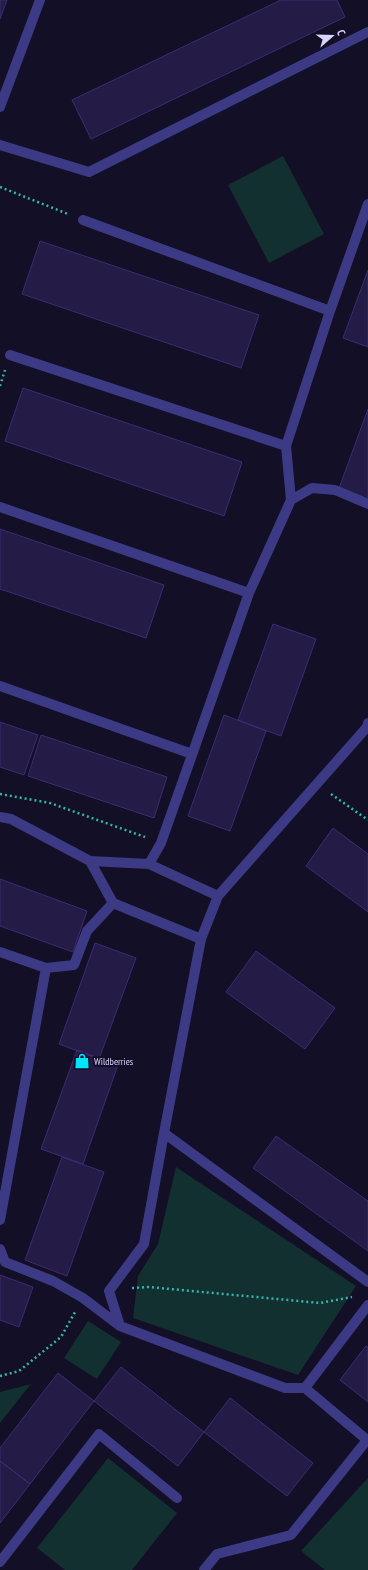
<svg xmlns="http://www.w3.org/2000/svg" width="368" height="1570" viewBox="0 0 368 1570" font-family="'PT Sans Narrow',sans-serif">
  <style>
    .green { fill: #12302f }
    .building { fill: #241b47; stroke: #3b2d73 }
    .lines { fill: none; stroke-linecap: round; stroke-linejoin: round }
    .path { stroke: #2fb8b0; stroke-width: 2.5; stroke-dasharray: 2 3; stroke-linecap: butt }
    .minor { stroke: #3d3a85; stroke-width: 10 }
    .labels { text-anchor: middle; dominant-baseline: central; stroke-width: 4; stroke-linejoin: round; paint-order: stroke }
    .poi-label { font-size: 10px; fill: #d9d4ff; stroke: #130f26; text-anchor: start }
  </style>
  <rect width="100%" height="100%" fill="#130f26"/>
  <!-- green -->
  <path class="green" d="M283,156L324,234L269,263L228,185Z
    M176,1167L356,1286L298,1375L133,1318L138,1276L158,1244Z
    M88,1321L121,1342L97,1379L64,1358Z
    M31,1384L0,1423V1392Z
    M108,1458L177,1513L132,1570H65L37,1548Z
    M368,1478V1570H325L301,1551Z"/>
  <!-- building -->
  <path class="building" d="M0,0H7L0,19Z
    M281,0H337L345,17L91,139L72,100Z
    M40,241L259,315L241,368L22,294Z
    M368,270V347L343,338Z
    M23,388L242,462L224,516L5,441Z
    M368,409V502L338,491Z
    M0,529L164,585L146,638L0,589Z
    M273,624L316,639L281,736L238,720Z
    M224,715L266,731L230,831L188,816Z
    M0,722L38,735L24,775L0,767Z
    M41,735L167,777L154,818L28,776Z
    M333,828L368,854V912L306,866Z
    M0,879L87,911L73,952L0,926Z
    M95,943L136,958L99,1059L59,1044Z
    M256,951L335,1008L305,1049L226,992Z
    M77,1050L118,1065L83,1164L41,1149Z
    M276,1136L368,1201V1251L253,1168Z
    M62,1157L104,1172L67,1276L25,1260Z
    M0,1275L33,1287L19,1327L0,1320Z
    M366,1346L368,1347V1402L340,1380Z
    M121,1367L204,1432L178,1466L94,1401Z
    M58,1373L94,1401L30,1484L0,1461V1448Z
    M230,1398L313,1463L287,1496L204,1432Z
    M0,1461L30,1484L0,1523Z"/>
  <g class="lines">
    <!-- path -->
    <path class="path" d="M0,187L68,214
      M0,386L5,370
      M0,794L50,803L145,837
      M331,794L368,820
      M132,1288L149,1287L320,1303L352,1297
      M0,1376L19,1371L61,1337L75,1312"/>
    <!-- minor -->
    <path class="minor" d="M0,107L40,0
      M0,145L89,172L368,32
      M330,311L368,204
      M10,355L286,446L330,311L83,220
      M291,500L312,488L335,490L368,504
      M0,507L249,593
      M0,686L192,754
      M0,817L11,819L90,861
      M149,864L161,843L249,593L291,500L286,446
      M201,939L113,903L90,861L149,864L218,896
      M0,952L46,968L74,965L87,931L113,903
      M164,1133L201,939L218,896L367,727L368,723
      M0,1220L46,968
      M0,1249L5,1262L53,1281L83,1298L120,1326L109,1291L144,1244L164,1133L368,1282
      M120,1326L285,1388H305L368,1305
      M0,1562L99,1434L177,1498
      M204,1570L217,1554L291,1535L367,1440L305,1388"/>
  </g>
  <!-- icons -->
  <defs>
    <g id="shop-bare" transform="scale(1.2)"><path d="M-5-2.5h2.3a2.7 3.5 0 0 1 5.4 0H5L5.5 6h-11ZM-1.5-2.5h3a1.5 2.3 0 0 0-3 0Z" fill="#00e5ff" stroke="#130f26" stroke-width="2.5" paint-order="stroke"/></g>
  </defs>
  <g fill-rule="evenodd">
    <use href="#shop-bare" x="82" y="1061"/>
  </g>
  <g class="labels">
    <!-- poi labels -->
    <g class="poi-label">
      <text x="94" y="1061">Wildberries</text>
    </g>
  </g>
  <!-- north arrow -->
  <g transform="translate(332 36) rotate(70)" stroke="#130f26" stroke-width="3" paint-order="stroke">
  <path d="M0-3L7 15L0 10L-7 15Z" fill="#d9d4ff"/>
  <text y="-6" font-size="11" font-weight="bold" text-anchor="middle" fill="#d9d4ff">С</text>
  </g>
</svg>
